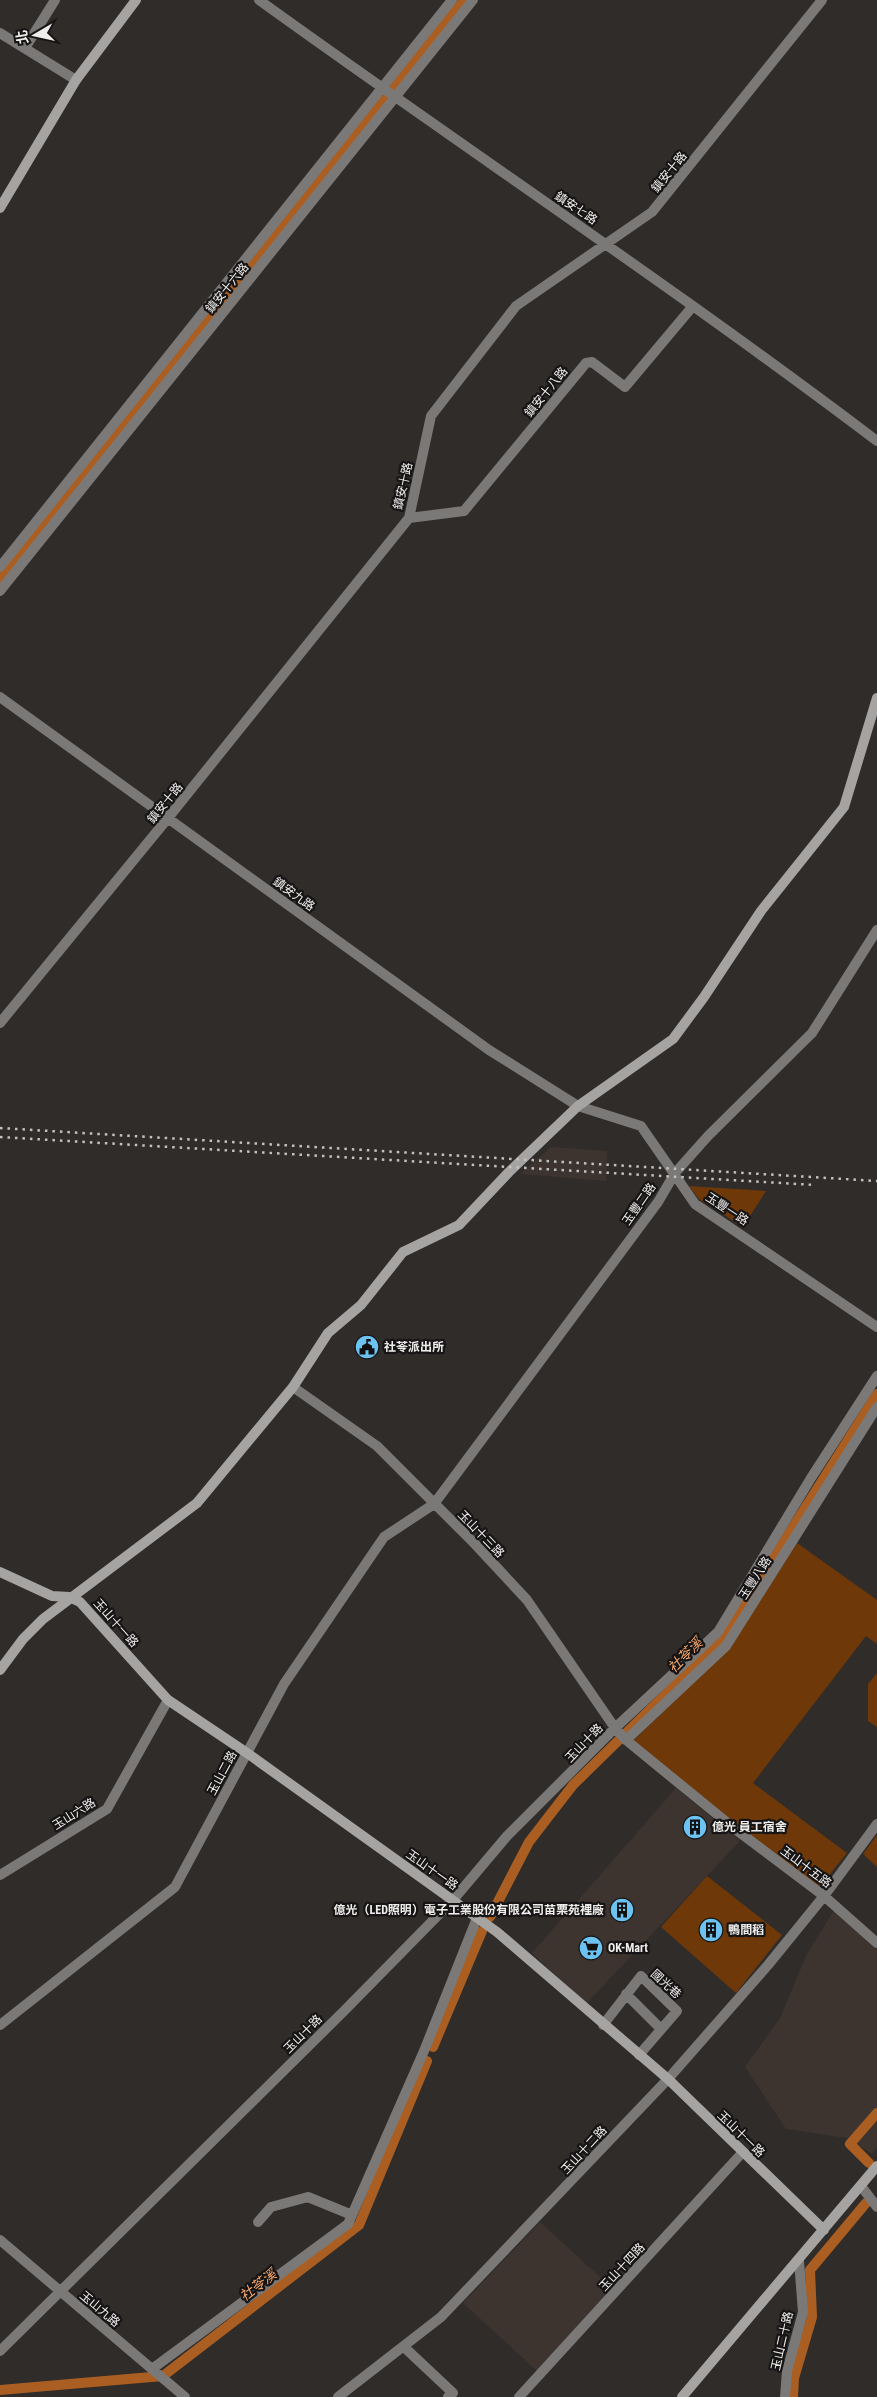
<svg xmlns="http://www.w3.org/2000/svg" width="877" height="2397" viewBox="0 0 877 2397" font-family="'Roboto Condensed','Noto Sans TC',sans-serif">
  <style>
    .built { fill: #3d342f }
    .green { fill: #6f3808 }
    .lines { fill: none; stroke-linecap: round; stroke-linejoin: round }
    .canal { stroke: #aa5e21; stroke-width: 10 }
    .street { stroke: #7a7978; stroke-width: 10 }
    .secondary { stroke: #a6a4a2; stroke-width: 10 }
    .rail { stroke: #c4c2c1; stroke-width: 2.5; stroke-dasharray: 2.5 5; stroke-linecap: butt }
    .labels { text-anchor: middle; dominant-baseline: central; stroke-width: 4.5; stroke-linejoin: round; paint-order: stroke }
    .street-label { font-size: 12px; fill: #f0eeed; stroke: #161414 }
    .poi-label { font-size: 12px; font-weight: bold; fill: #f0eeed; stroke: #161414; text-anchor: start }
    .water-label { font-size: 14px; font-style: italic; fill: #fca970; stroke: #161414 }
  </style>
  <rect width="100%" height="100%" fill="#2f2c2a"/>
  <!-- built -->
  <path class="built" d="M551,1147L607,1151L606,1181L520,1174Z
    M676,1788L740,1841L586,2004L532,1953Z
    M834,1910L877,1949V2148L872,2154L847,2138L786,2129L745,2067L780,2018L806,1956Z
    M540,2222L613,2289L537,2371L463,2303Z"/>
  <!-- green -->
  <path class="green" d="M689,1186L766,1191L743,1227L699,1199Z
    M797,1543L877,1600V1644L866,1636L753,1783L847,1853L818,1889L735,1826L633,1741L729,1649Z
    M877,1673V1727L868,1721V1684Z
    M877,1835V1867L863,1854Z
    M707,1876L782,1935L736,1993L661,1927Z"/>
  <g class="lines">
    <!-- canal -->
    <path class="canal" d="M394,88L464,0
      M0,580L384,100
      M490,1917L529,1842L573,1785L723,1638L877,1394
      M433,2047L482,1931
      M869,2163L850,2144L877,2113
      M0,2390L163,2376L359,2225L427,2061
      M793,2397L794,2378L812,2317L810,2270L866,2203"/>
    <!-- street -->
    <path class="street" d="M259,0C464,148 675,288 877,441
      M0,33L76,80
      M25,48L55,0
      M409,518L464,511L586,363L592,362L625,387L693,306
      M0,567L452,0
      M0,591L473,0
      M0,697L489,1050L578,1106L641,1126L695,1204L877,1327
      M0,1023L168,818L409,518L431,416L516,306L652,212L822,0
      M293,1387L377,1446L474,1543L527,1600L615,1728L626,1740L735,1829L824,1896L877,1943
      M626,1740L726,1646L877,1407
      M0,1875L107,1809L168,1700
      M626,1994L661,2029
      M0,2025L175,1887L284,1684L384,1537L434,1504L658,1202L675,1173L708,1136L812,1033L877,930
      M603,2025L641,1976L677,2011L639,2055
      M861,2186L877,2207
      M258,2222L271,2207L308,2197L352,2215
      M0,2240L185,2397
      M404,2347L453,2393L448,2397
      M0,2351L344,2011L453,1900L507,1836L615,1728L718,1632L811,1478L877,1376
      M152,2369L348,2224L424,2051L477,1918
      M338,2397L441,2317L668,2079L768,1965L824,1896L877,1824
      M519,2397L742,2153
      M785,2397L787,2371L803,2312L799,2261"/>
    <!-- secondary -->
    <path class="secondary" d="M0,208L76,80L136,0
      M0,1572L52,1596L69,1597L80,1602L168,1700L247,1753L497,1932L668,2079L824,2230
      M0,1670L23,1639L43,1619L197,1503L293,1387L328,1333L361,1305L403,1252L459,1225L509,1172L578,1106L673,1039L704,997L761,911L844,807L877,698
      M682,2397L877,2166"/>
    <!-- rail -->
    <path class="rail" d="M0,1128L877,1181
      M0,1137L815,1185"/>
  </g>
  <!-- icons -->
  <defs>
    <g id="civic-disc" transform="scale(1.25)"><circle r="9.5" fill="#6cc3f2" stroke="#161414"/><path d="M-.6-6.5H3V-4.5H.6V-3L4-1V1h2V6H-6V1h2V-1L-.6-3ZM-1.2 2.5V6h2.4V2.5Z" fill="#111"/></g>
    <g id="building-disc" transform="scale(1.25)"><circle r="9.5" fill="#6cc3f2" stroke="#161414"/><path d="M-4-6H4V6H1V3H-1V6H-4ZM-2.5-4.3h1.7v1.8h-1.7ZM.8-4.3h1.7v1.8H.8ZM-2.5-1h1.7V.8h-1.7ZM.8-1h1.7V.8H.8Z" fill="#111"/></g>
    <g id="supermarket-disc" transform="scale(1.25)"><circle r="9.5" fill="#6cc3f2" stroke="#161414"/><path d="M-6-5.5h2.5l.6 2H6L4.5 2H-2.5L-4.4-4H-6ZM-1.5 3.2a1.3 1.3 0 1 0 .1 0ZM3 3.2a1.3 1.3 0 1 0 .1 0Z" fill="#111"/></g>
  </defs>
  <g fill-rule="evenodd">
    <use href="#civic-disc" x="367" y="1347"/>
    <use href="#building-disc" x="695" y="1827"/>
    <use href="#building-disc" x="622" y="1910"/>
    <use href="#building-disc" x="711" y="1930"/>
    <use href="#supermarket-disc" x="591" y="1948"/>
  </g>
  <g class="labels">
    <!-- street labels -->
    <g class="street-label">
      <text transform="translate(669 172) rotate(-51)">鎮安十路</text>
      <text transform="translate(576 208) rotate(34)">鎮安七路</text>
      <text transform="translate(227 288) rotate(-51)">鎮安十六路</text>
      <text transform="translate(546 392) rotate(-51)">鎮安十八路</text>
      <text transform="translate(403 486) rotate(-77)">鎮安十路</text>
      <text transform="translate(165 803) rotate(-51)">鎮安十路</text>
      <text transform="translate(294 894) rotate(36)">鎮安九路</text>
      <text transform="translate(639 1204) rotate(-55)">玉豐二路</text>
      <text transform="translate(727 1209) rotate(33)">玉豐一路</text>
      <text transform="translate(481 1534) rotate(46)">玉山十三路</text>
      <text transform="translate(755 1578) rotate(-57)">玉豐八路</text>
      <text transform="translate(116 1623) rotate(48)">玉山十一路</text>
      <text transform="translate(584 1743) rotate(-46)">玉山十路</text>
      <text transform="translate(222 1773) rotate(-62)">玉山二路</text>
      <text transform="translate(74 1814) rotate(-32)">玉山六路</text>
      <text transform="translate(806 1867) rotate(37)">玉山十五路</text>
      <text transform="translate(432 1870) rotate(35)">玉山十一路</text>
      <text transform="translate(666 1984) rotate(43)">國光巷</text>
      <text transform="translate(303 2034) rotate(-45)">玉山十路</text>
      <text transform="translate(741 2134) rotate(44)">玉山十一路</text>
      <text transform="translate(584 2150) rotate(-47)">玉山十二路</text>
      <text transform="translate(622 2267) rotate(-47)">玉山十四路</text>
      <text transform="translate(100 2309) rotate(40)">玉山九路</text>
      <text transform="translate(782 2341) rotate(-77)">玉山二十路</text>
    </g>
    <!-- poi labels -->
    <g class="poi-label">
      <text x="384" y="1347">社苓派出所</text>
      <text x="712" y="1827">億光 員工宿舍</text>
      <text x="604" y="1910" text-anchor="end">億光（LED照明）電子工業股份有限公司苗栗苑裡廠</text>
      <text x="728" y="1930">鴨間稻</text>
      <text x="608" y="1948">OK-Mart</text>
    </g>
    <!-- water labels -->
    <g class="water-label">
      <text transform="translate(685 1655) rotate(-45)">社苓溪</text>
      <text transform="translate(258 2285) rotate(-38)">社苓溪</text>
    </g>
  </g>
  <!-- north arrow -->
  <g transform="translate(35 35) rotate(261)" stroke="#161414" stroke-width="4" paint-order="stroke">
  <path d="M0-4L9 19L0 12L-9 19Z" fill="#f0eeed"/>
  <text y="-8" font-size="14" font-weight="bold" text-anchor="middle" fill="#f0eeed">北</text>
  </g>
</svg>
